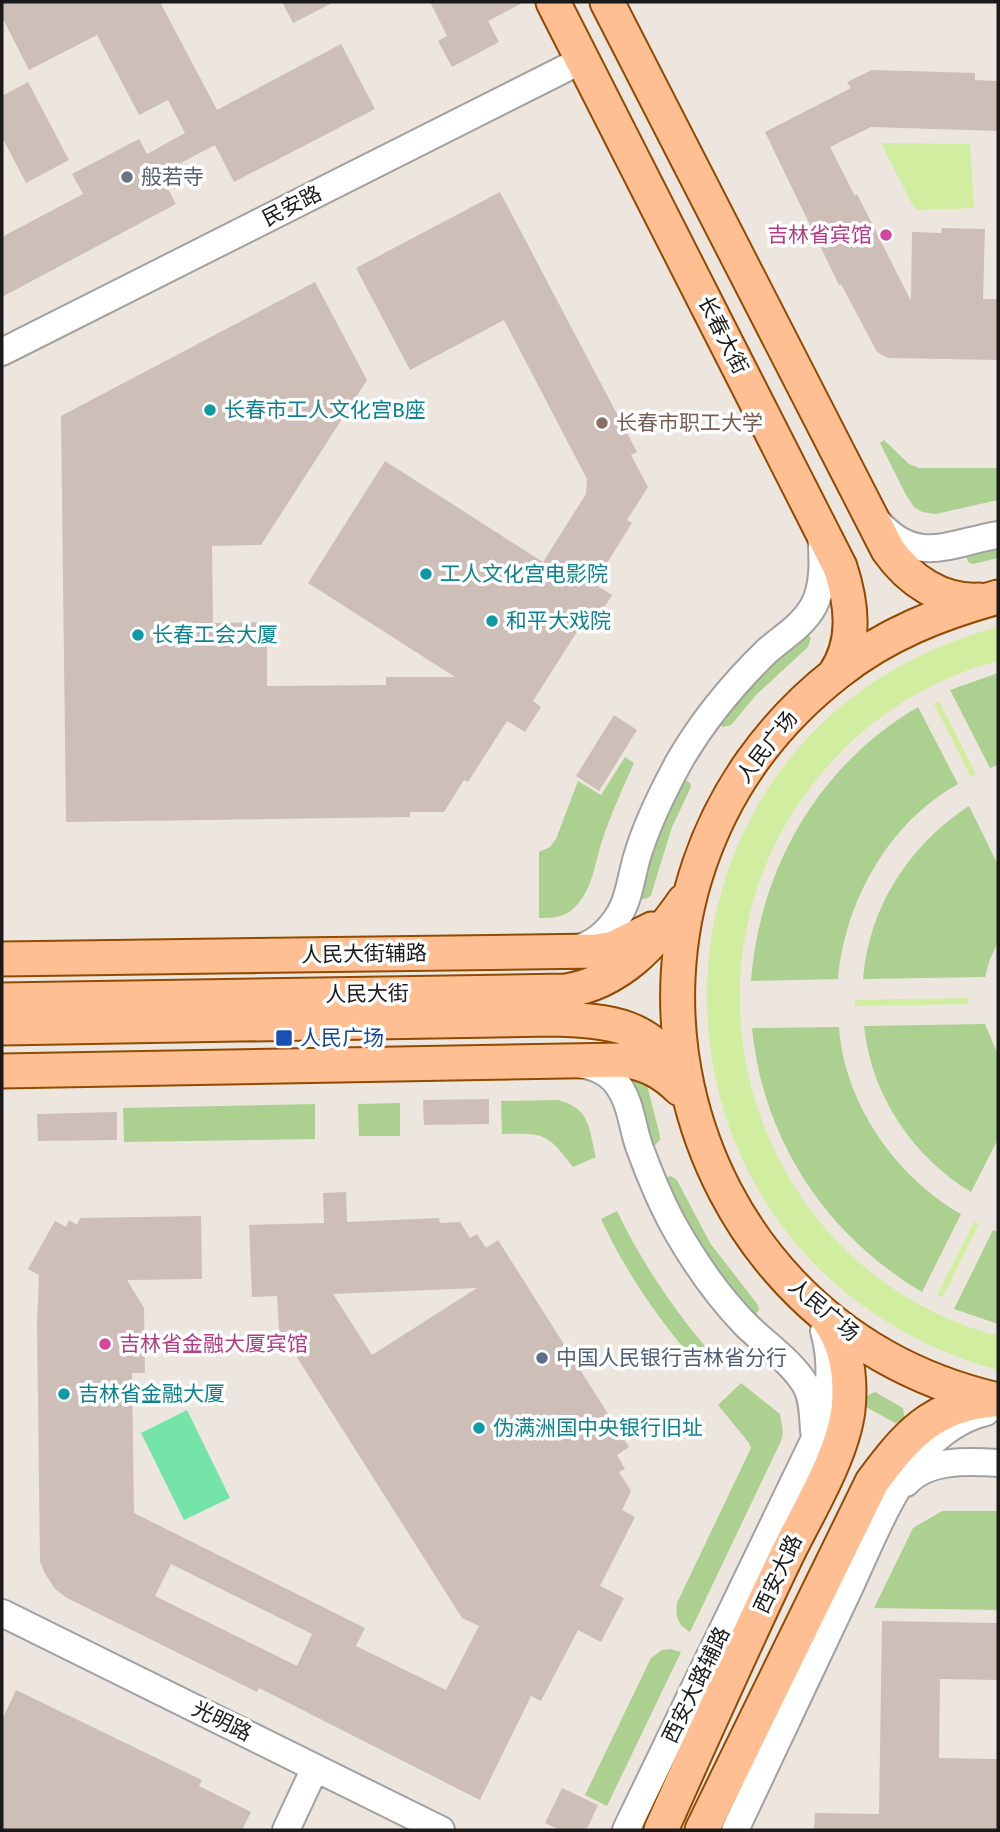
<svg xmlns="http://www.w3.org/2000/svg" width="1000" height="1832" viewBox="0 0 1000 1832" font-family="'Fira Sans','Noto Sans SC',sans-serif">
  <style>
    .grass { fill: #d1ed9f }
    .forest { fill: #acd090 }
    .pitch { fill: #75e4a8 }
    .building { fill: #cdbeb8; fill-rule: evenodd }
    .lines { fill: none; stroke-linecap: round; stroke-linejoin: round }
    .minor-casing { stroke: #a1a1a1; stroke-width: 30 }
    .major-casing { stroke: #914b00; stroke-width: 37 }
    .minor { stroke: #fff; stroke-width: 26 }
    .major { stroke: #ffbf92; stroke-width: 33 }
    .worship-dot { fill: #6b7280; stroke: #fff; stroke-width: 2.5 }
    .hotel-dot { fill: #d1479c; stroke: #fff; stroke-width: 2.5 }
    .culture-dot { fill: #0f9aa8; stroke: #fff; stroke-width: 2.5 }
    .education-dot { fill: #8d6e63; stroke: #fff; stroke-width: 2.5 }
    .transit-dot { fill: #1a4fb4; stroke: #fff; stroke-width: 2.5 }
    .service-dot { fill: #5c6f8a; stroke: #fff; stroke-width: 2.5 }
    .labels { text-anchor: middle; dominant-baseline: central; stroke-width: 7; stroke-linejoin: round; paint-order: stroke }
    .worship-label { font-size: 21px; fill: #5b616d; stroke: #fff; text-anchor: start }
    .street-label { font-size: 21px; fill: #1a1a1a; stroke: #fff }
    .hotel-label { font-size: 21px; fill: #b23c85; stroke: #fff; text-anchor: end }
    .culture-label { font-size: 21px; fill: #0d838f; stroke: #fff; text-anchor: start }
    .education-label { font-size: 21px; fill: #785e54; stroke: #fff; text-anchor: start }
    .transit-label { font-size: 21px; fill: #164399; stroke: #fff; text-anchor: start }
    .service-label { font-size: 21px; fill: #4e5e75; stroke: #fff; text-anchor: start }
  </style>
  <rect width="100%" height="100%" fill="#ede6df"/>
  <!-- grass -->
  <path class="grass" d="M881,143L970,144L974,208L918,210L913,206Z
    M998,627V661C940,676 886,707 844,749C652,939 738,1266 998,1336V1370C610,1262 610,730 998,627Z
    M939,701L976,774L971,777L934,704Z
    M968,998L969,1004L855,1006V1000Z
    M974,1222L979,1224L943,1297L937,1295Z"/>
  <!-- forest -->
  <path class="forest" d="M884,440L909,464L919,468H998V500L936,514L922,512L914,507L906,495L880,443Z
    M998,541V558L973,564L968,562L965,552Z
    M805,632L811,638L808,647L756,695L731,725L723,727L720,725L718,715Z
    M998,673V765L990,768L950,690Z
    M918,707L958,784C888,823 845,902 838,979L751,981C760,867 819,765 918,707Z
    M625,757L634,763C622,790 610,816 601,844C594,867 592,891 574,908C564,918 552,918 539,918V852L550,847L556,839L578,781L601,795Z
    M682,778L690,783L691,787L672,827L651,895L648,898L640,900L636,897L643,859Z
    M969,806L998,865V942L990,959L985,977L863,979C869,907 909,845 969,806Z
    M985,1024L998,1055V1139L971,1192C913,1157 871,1095 864,1026Z
    M839,1027C844,1103 896,1177 961,1214L922,1292C826,1235 763,1140 752,1028Z
    M633,1079L646,1081L660,1136V1140L654,1146H650L630,1083Z
    M558,1100C591,1109 588,1127 596,1157L573,1167C547,1133 545,1133 502,1134L501,1101Z
    M400,1103V1136H359L358,1104Z
    M315,1104V1139L124,1142L123,1108Z
    M671,1176L677,1180L710,1243L758,1305L759,1310L754,1317L720,1285L663,1179Z
    M617,1211C642,1263 672,1307 709,1351L696,1363C658,1318 626,1273 601,1219Z
    M993,1230L998,1232V1324L954,1309Z
    M741,1383L780,1414L783,1432L781,1441L690,1632C678,1625 675,1617 677,1603L751,1448L749,1443L718,1405Z
    M875,1392L903,1408L905,1419L895,1423L866,1407L864,1399L866,1396Z
    M942,1511H998L997,1610L874,1608L913,1528Z
    M670,1649L681,1652L607,1806L585,1795L651,1658L662,1650Z"/>
  <!-- pitch -->
  <path class="pitch" d="M187,1410L230,1498L184,1520L141,1433Z"/>
  <!-- building -->
  <path class="building" d="M2,2H160L217,110L341,44L375,109L234,182L215,145L160,174L176,204L2,297V237L83,194L72,174L139,139L147,154L185,133L168,100L139,115L97,35L29,70L2,17Z
    M282,2H334L293,23Z
    M430,2H524L488,21L499,42L452,67L438,41L447,36Z
    M872,70L975,73V80L998,81V131L871,127L830,147L855,196L857,194L911,301L912,232L941,233L942,228L985,229L983,299H998V360L888,358L877,352L841,284L839,285L765,132L851,88L847,82Z
    M28,82L69,160L26,183L2,137V96Z
    M500,192L637,452L631,455L648,487L627,520L632,523L594,584L612,595L596,621L587,616L533,701L541,707L525,732L507,721L468,782L464,780L444,812H410V817L66,822L61,416L315,282L367,380L261,545L212,546L213,623L267,622V686L386,685V677H455L308,583L385,461L543,562L586,494L587,479L504,320L410,370L356,268Z
    M614,715L637,730L599,791L576,776Z
    M489,1099V1124L424,1125L423,1100Z
    M117,1112V1140L38,1141L37,1114Z
    M346,1192L347,1222L439,1218L440,1223L460,1222L470,1238L477,1234L486,1248L498,1240L629,1447L617,1455L625,1469L619,1472L631,1491L622,1510L635,1517L600,1586L624,1598L601,1642L578,1630L541,1701L531,1696L480,1800L259,1688L257,1692L67,1598L55,1589L44,1572L40,1561L37,1322L39,1275L28,1269L55,1221L66,1227L69,1220L77,1225L80,1218L201,1216L202,1279L127,1280L144,1308L145,1373H132L134,1513L365,1628L356,1646L446,1690L479,1626L462,1618L279,1329L277,1296L252,1297L249,1225L324,1223L323,1193ZM477,1288L372,1355L333,1294ZM171,1564L312,1634L297,1666L155,1596Z
    M882,1621L998,1623V1680L940,1679L939,1758L998,1759V1830H814L815,1813L879,1814Z
    M16,1690L202,1780L199,1786L251,1812L242,1830H2V1720Z
    M562,1788L598,1805L588,1827L580,1830H560L545,1823Z"/>
  <g class="lines">
    <!-- minor casing -->
    <g class="minor-casing">
      <path id="minor" d="M2,352L582,60
        M878,522C917,566 950,543 998,535
        M575,949C593,945 607,933 617,918C629,901 631,877 637,857C647,823 663,791 680,760C704,719 734,683 767,651C783,637 802,626 813,607C825,586 823,556 821,533
        M577,1064C593,1065 609,1072 618,1085C631,1103 632,1126 639,1146C650,1176 662,1206 678,1233C697,1266 719,1297 745,1324C764,1343 791,1361 805,1384C813,1397 813,1416 814,1431
        M906,1483C928,1459 968,1461 998,1463
        M2,1613L441,1830
        M286,1830L315,1768
        M626,1830L821,1426C830,1395 833,1362 824,1331
        M735,1830C772,1752 809,1673 846,1595C868,1549 890,1489 924,1451C940,1433 963,1417 986,1412"/>
    </g>
    <!-- major casing -->
    <g class="major-casing">
      <path id="major" d="M553,2L840,567C852,604 857,642 834,675
        M607,2L888,550C909,580 941,602 979,600
        M998,597C940,613 886,634 838,672C563,886 658,1322 998,1400
        M2,959L597,951L614,948L652,929
        M2,1000L566,991C620,982 654,944 684,901
        M2,1028L554,1019C611,1021 653,1024 682,1080
        M2,1071L623,1060C647,1064 663,1072 680,1089
        M661,1830C701,1741 741,1651 783,1563C804,1518 842,1459 848,1410C851,1379 847,1345 828,1319
        M702,1830L872,1482C906,1436 932,1405 993,1400"/>
    </g>
    <!-- minor -->
    <use href="#minor" class="minor"/>
    <!-- major -->
    <use href="#major" class="major"/>
  </g>
  <!-- markers -->
  <circle class="worship-dot" cx="127" cy="177" r="7"/>
  <g class="hotel-dot">
    <circle cx="886" cy="235" r="7"/>
    <circle cx="105" cy="1344" r="7"/>
  </g>
  <g class="culture-dot">
    <circle cx="210" cy="410" r="7"/>
    <circle cx="426" cy="574" r="7"/>
    <circle cx="492" cy="621" r="7"/>
    <circle cx="138" cy="635" r="7"/>
    <circle cx="64" cy="1394" r="7"/>
    <circle cx="479" cy="1428" r="7"/>
  </g>
  <circle class="education-dot" cx="602" cy="423" r="7"/>
  <rect class="transit-dot" x="275" y="1029" width="18" height="18" rx="3.5"/>
  <circle class="service-dot" cx="542" cy="1358" r="7"/>
  <g class="labels">
    <!-- worship labels -->
    <g class="worship-label">
      <text x="141" y="177">般若寺</text>
    </g>
    <!-- street labels -->
    <g class="street-label">
      <text transform="translate(292 206) rotate(-27)">民安路</text>
      <text transform="translate(723 335) rotate(63)">长春大街</text>
      <text transform="translate(767 747) rotate(-52)">人民广场</text>
      <text transform="translate(364 954) rotate(-1)">人民大街辅路</text>
      <text transform="translate(367 994) rotate(-1)">人民大街</text>
      <text transform="translate(824 1310) rotate(40)">人民广场</text>
      <text transform="translate(778 1574) rotate(-65)">西安大路</text>
      <text transform="translate(696 1685) rotate(-64)">西安大路辅路</text>
      <text transform="translate(222 1721) rotate(26)">光明路</text>
    </g>
    <!-- hotel labels -->
    <g class="hotel-label">
      <text x="872" y="235">吉林省宾馆</text>
      <text x="119" y="1344" text-anchor="start">吉林省金融大厦宾馆</text>
    </g>
    <!-- culture labels -->
    <g class="culture-label">
      <text x="224" y="410">长春市工人文化宫B座</text>
      <text x="440" y="574">工人文化宫电影院</text>
      <text x="506" y="621">和平大戏院</text>
      <text x="152" y="635">长春工会大厦</text>
      <text x="78" y="1394">吉林省金融大厦</text>
      <text x="493" y="1428">伪满洲国中央银行旧址</text>
    </g>
    <!-- education labels -->
    <g class="education-label">
      <text x="616" y="423">长春市职工大学</text>
    </g>
    <!-- transit labels -->
    <g class="transit-label">
      <text x="300" y="1038">人民广场</text>
    </g>
    <!-- service labels -->
    <g class="service-label">
      <text x="556" y="1358">中国人民银行吉林省分行</text>
    </g>
  </g>
  <!-- border -->
  <rect width="1000" height="1832" fill="none" stroke="#1a1a1a" stroke-width="7"/>
</svg>
